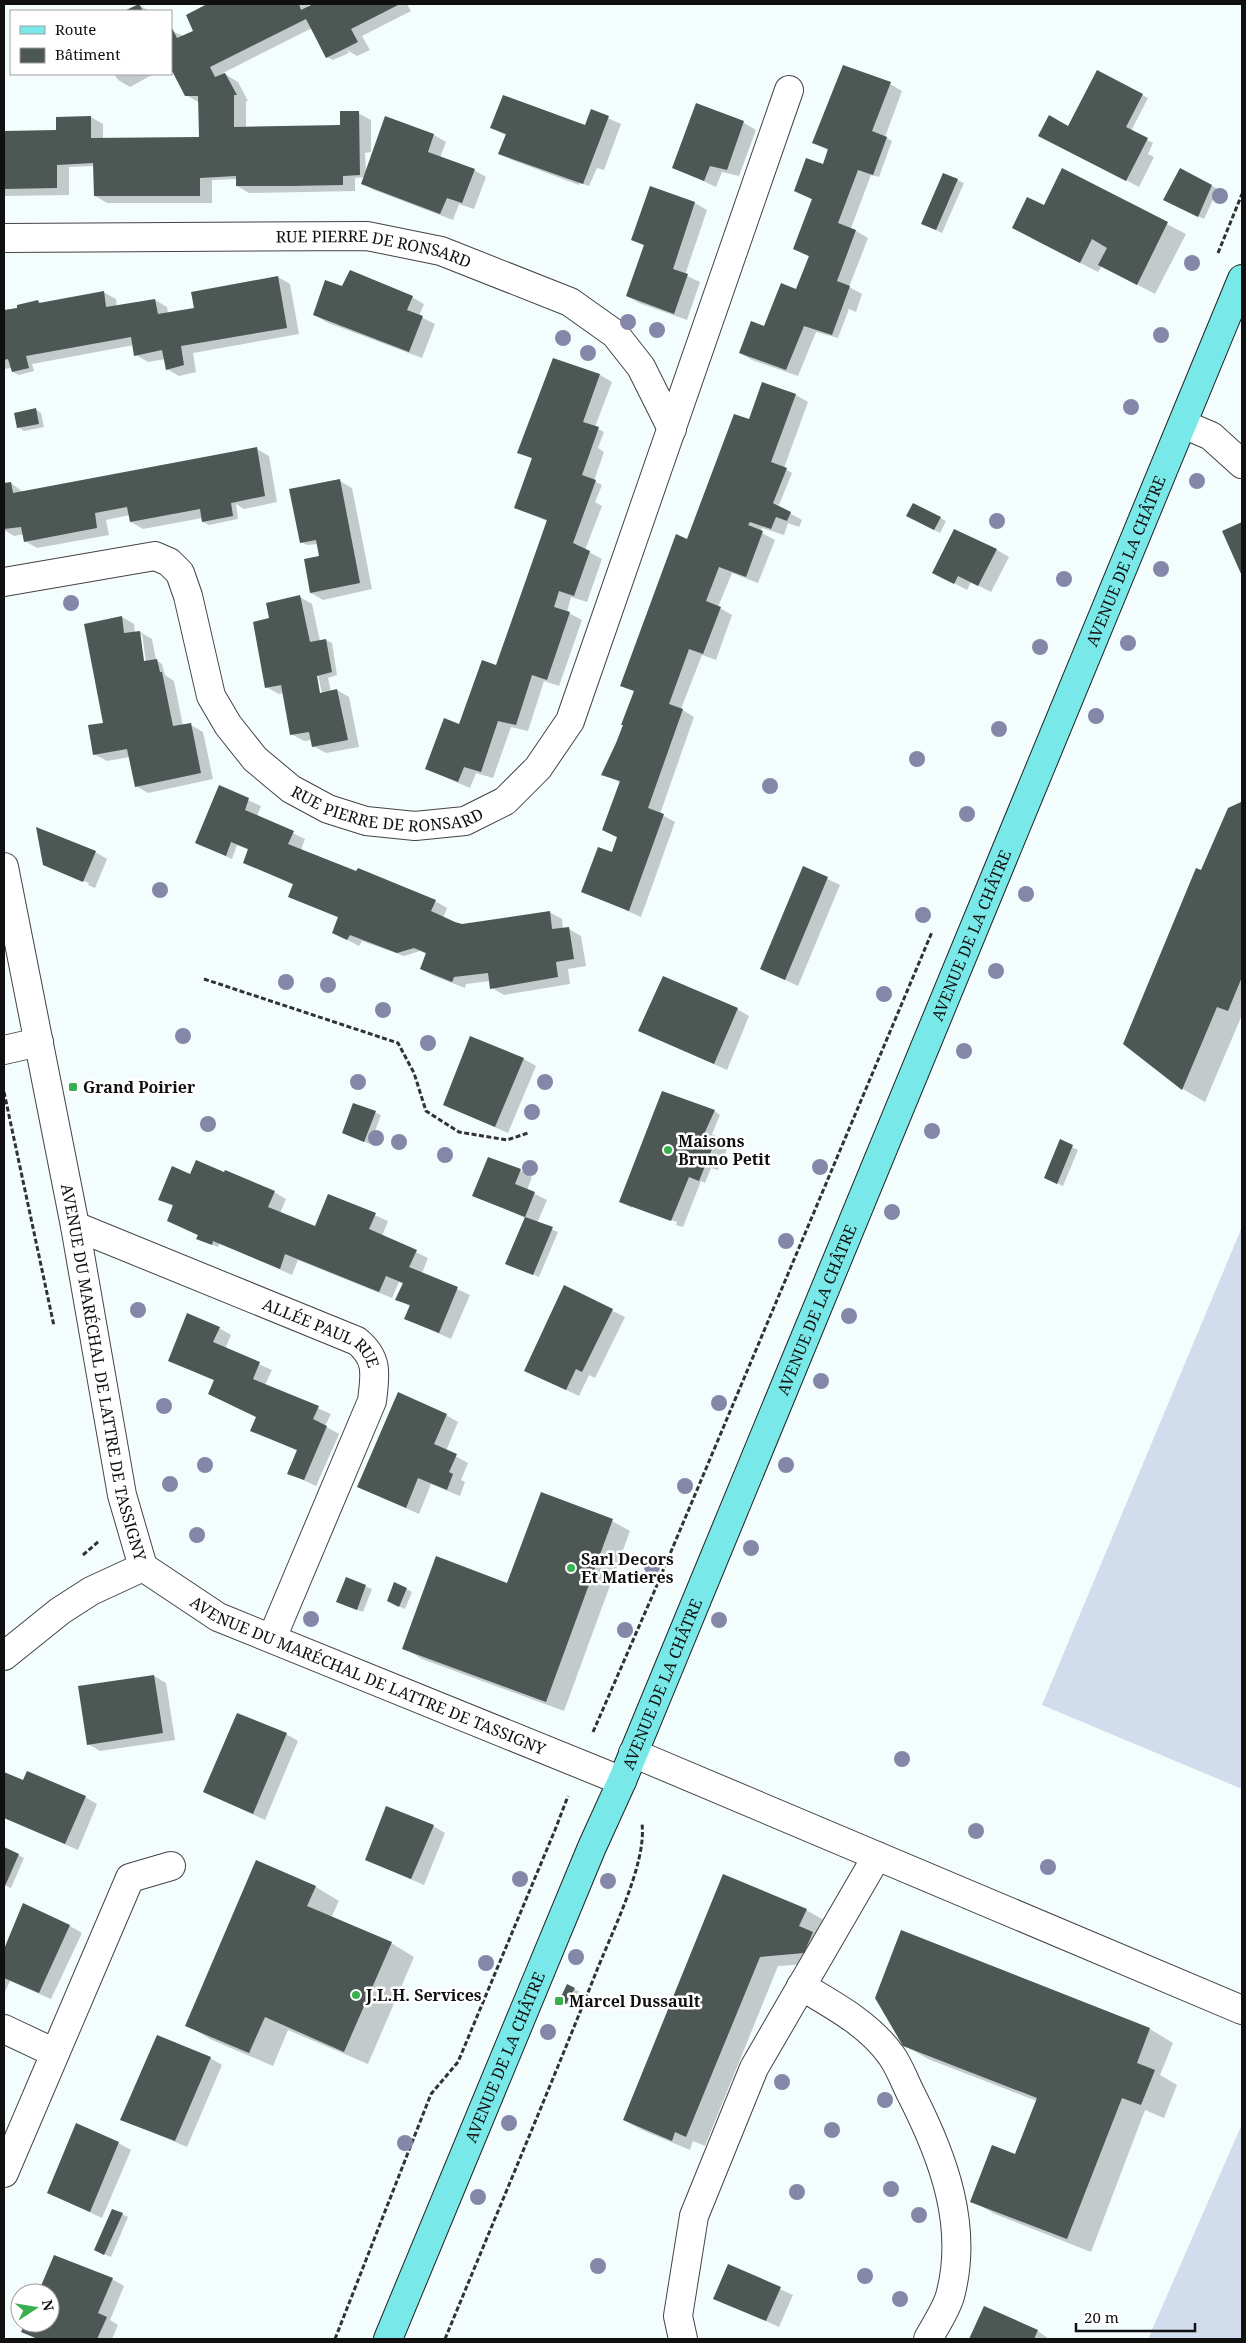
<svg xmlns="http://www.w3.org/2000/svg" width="1246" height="2343" viewBox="0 0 1246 2343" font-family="'Noto Serif',serif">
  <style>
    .pitch { fill: #d1dded }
    .shadow { fill: #0003; fill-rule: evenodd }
    .building { fill: #4d5754 }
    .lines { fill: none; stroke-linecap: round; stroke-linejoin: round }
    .minor-casing { stroke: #434343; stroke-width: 30 }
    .major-casing { stroke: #212121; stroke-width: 30 }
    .path { stroke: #323232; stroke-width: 3; stroke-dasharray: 5 2.5; stroke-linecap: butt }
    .minor { stroke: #fff; stroke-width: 28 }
    .major { stroke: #79e8e8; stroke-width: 28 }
    .tree { fill: #8487a8 }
    .poi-dot { fill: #38b04f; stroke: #fff; stroke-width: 2 }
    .labels { text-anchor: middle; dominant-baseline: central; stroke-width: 5; stroke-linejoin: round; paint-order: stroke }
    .street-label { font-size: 16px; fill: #101010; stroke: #fff }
    .poi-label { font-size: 16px; font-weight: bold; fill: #101010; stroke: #fff; text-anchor: start }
  </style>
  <rect width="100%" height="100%" fill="#f4fdfe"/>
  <!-- pitch -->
  <path class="pitch" d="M1242,1227V1789L1042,1705Z
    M1242,2124V2339H1148Z"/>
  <!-- shadow -->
  <path class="shadow" d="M210,4H307L309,7L316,4H407L411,11L362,36L370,50L357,56L347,50L349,53L333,60L327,57L312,28L223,73L238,82L248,101H246V128L341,126L358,113L371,120V152L365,153L366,174L386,118L434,135L446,142L440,158L474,170L486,177L474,209L459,204L453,220L374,190L362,183L364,177L355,178V191L249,193L237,186V179L212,180V203H107L95,196L94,166L69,167V195L4,196V132L57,131L91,117L103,124V139L200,138V103L186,95L174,69L171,70V31L184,36L197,34L188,16Z
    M139,5L149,11H127Z
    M114,74H161L150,76L130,87L118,80Z
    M890,84L902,91L885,137L892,141L879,177L871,175L851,228L868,238L849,287L862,294L856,312L849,309L838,338L816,332L798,376L752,360L740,353L796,291L810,257L794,249L813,200L795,191L824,165L829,151L813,142Z
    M1133,90L1148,98L1131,131L1153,143L1148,154L1154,157L1139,187L1072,152Z
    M696,105L744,123L756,130L739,176L722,172L716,187L673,167Z
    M592,111L621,124L604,170L597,168L589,186L580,183L579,185L512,160L499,153L507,136L492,128L586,127Z
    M1062,170L1186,234L1155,294L1102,266L1098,272L1031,238Z
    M1180,170L1218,189L1204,219L1171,203Z
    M944,174L964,183L942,233L929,227Z
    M650,187L695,203L707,210L685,275L700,282L687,320L639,303L627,296L645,246L632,239Z
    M278,277L290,284L299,334L193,353L196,372L179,376L167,369L165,359L148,362L136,355L134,345L32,364L34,371L19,375L13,372L12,368L4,369V311L19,309L38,301L42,304L103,292L116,299L117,307L155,300L167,307L168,314L195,309Z
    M343,288L412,297L424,304L419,316L435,324L422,358L326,322L314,314Z
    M553,359L600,375L612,382L595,427L604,432L598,448L604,452L594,481L602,485L595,502L602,506L585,550L602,559L587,602L571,597L567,612L582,620L559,686L544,681L528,731L511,727L493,778L476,773L470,788L426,769L460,726L497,666L547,521L516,508L533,459L519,452Z
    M763,383L796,395L808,402L784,468L792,473L779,505L770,502L802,520L799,527L788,523L784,535L762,528L760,532L775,540L758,583L732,573L718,607L732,615L716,660L702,655L681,709L694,717L660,814L675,822L641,917L582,891L612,853L618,838L603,830L621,783L603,774L618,744L688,541L749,421Z
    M35,409L41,413L44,427L24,431L18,427Z
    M257,449L269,456L277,502L244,509L236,504L238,519L209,525L203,522L202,518L143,529L131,522L130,515L106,520L109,535L37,548L25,541L24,534L14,536L4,530V485L11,483L23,492Z
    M340,481L352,488L372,589L323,600L311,593L320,557L318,544L307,545L301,542Z
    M940,518L946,521L940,533L913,519Z
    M1242,523V573L1223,531Z
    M997,550L1009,557L991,592L971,582L967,590L946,579Z
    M300,597L312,604L320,641L326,640L332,643L337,675L328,678L331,692L337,690L349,697L359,747L326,753L313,746L312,740L304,741L291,734L284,693L279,694L266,687L270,619ZM316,675H318L323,698L320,699Z
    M122,617L134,624L135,633L140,632L152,639L156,660L162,664L165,675L174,681L183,726L191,725L203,732L213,779L148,793L136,786L130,757L107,761L94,754L104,724ZM139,634H142L146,662H144Z
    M219,787L261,806L257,816L305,839L301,850L435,901L447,908L443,918L463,926L549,912L562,919L563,929H569L581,936L586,966L568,969L570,984L504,995L492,988L490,981L466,984L465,988L434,976L421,969L427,954L420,951L404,956L362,941L359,946L334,933L339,918L290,897L294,885L244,862L249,850L237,845L232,859L196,843Z
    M1242,804V1015L1205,1102L1183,1089L1124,1044L1229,809Z
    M95,852L107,859L95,888L88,885L89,883L44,864Z
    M804,868L840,885L798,986L762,969Z
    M737,1009L749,1016L727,1070L639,1031Z
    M524,1059L536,1066L508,1133L444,1105Z
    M354,1104L381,1115L370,1144L343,1133Z
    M714,1111L720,1115L712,1134L718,1137L716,1141L728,1147L718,1170L711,1168L705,1183L701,1181L683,1227L676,1225L677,1222L632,1206V1208L621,1202Z
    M1060,1141L1078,1150L1063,1186L1045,1178Z
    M520,1170L532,1177L527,1190L547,1200L537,1223L558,1232L539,1277L512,1266L525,1218L474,1195Z
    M197,1178L274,1192L286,1199L280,1213L316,1227L329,1195L388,1221L382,1236L428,1258L422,1273L470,1295L451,1339L406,1319L411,1307L397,1299L403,1284L399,1282L392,1298L298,1260L292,1275L220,1243L218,1247L198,1239L199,1236L181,1227L174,1207L160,1199Z
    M565,1287L625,1317L595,1378L589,1375L579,1396L538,1377Z
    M219,1328L231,1335L225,1349L272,1370L265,1385L331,1414L325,1426L339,1434L316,1486L288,1473L298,1451L252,1430L257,1417L210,1394L215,1381L169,1360Z
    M446,1415L458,1422L446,1451L468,1463L461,1480L465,1482L460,1496L431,1484L419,1514L358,1487Z
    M612,1521L630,1531L564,1711L422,1659L404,1648Z
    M346,1578L372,1589L363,1612L344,1605Z
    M407,1589L412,1592L405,1609L394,1604Z
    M154,1676L166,1683L175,1740L100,1751L88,1744Z
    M286,1734L298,1741L265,1820L204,1792Z
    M4,1773L23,1782L85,1797L97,1804L78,1850L4,1818Z
    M433,1826L445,1833L424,1885L366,1860Z
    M4,1848L24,1858L11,1888L4,1885Z
    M257,1862L316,1887L339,1901L331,1918L391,1943L414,1957L368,2064L288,2030L273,2066L210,2039L187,2025Z
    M723,1875L806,1910L824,1920L823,1963L778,1966L705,2146L693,2141L690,2150L642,2130L624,2120Z
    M70,1926L82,1933L51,1999L10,1981L4,1994V1948Z
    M902,1932L1150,2029L1173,2043L1160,2075L1177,2085L1164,2118L1145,2110L1091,2252L995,2214L972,2201L1016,2156L1037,2101L928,2059L904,2045Z
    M574,1989L580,1992L572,2007L561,2001Z
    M210,2058L222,2065L187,2147L121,2119Z
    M118,2143L131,2150L102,2218L48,2193Z
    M122,2214L128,2217L111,2257L101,2253Z
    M728,2266L793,2295L779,2327L715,2298Z
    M112,2279L124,2286L110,2320L118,2325L112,2339H36L23,2332L27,2323H50V2293H39Z
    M984,2307L1038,2331L1049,2339H971Z"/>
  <!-- building -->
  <path class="building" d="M139,4L143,11H124Z
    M207,4H299L301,10L313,4H400L351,29L358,42L326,58L306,19L210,67L215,77L225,73L237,95H234V127L340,125V111H359L360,175L343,176V185L290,186H236V176L200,178V196H94L93,163L57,165V188L4,189V131L56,130V117L91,116V138L199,137L198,96H185L171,69V26L177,38L193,31L186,15Z
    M843,65L891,82L872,131L887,137L873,175L858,170L838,223L856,230L837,281L850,286L832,335L804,326L786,370L739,353L751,321L764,326L781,283L796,289L809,256L793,249L812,199L794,191L806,158L823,164L828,149L812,143Z
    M1097,70L1143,94L1126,127L1148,138L1126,181L1038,136L1049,115L1068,126Z
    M503,95L585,125L591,109L609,116L583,184L498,154L506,134L490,128Z
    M696,103L744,121L727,170L710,166L704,181L672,168Z
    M385,116L434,134L428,152L475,169L462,203L447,198L440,214L361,184Z
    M1062,168L1168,222L1137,285L1098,265L1107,248L1092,239L1080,263L1012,228L1027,197L1044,205Z
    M1180,168L1212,185L1198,217L1163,200Z
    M943,173L958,179L936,230L921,224Z
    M650,186L695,202L673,269L688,274L674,314L626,296L644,245L631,240Z
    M350,270L413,296L407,310L423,316L409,352L313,315L325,280L342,286Z
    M278,276L287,328L181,346L184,365L166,370L162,350L134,356L131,337L26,356L29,368L12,372L8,359L4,360V310L17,308V305L38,300L39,303L104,291L106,307L155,299L158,314L194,308L191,292Z
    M553,358L600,374L583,422L599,427L582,475L596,480L573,543L590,551L574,596L559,591L554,607L570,612L547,680L532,675L516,725L498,721L481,772L464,767L458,782L425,769L444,718L459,724L482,660L496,665L547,520L514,508L532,458L517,453Z
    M762,382L796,394L771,462L787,468L773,503L791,512L787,521L776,517L771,529L750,522L748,525L763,531L746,577L719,567L706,601L721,607L703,654L689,649L669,704L683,709L648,808L664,814L629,911L581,892L598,847L612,852L617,837L602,830L620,781L601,775L616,743L623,725H621L634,691L620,686L676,534L687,539L734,414L749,419Z
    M36,408L39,424L17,428L14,413Z
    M257,447L265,496L231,503L233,516L202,522L200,509L130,522L127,507L95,513L97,528L24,542L21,527L4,529V483L11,482L13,493Z
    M340,479L360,583L310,593L304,559L319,556L316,540L300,543L289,489Z
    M913,503L941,517L934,530L906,516Z
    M1242,522V576L1222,531Z
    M954,529L997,549L978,586L958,576L954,584L932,573Z
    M300,595L310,642L326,639L332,672L317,676L320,693L337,689L348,740L312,747L309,732L290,735L281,685L265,688L253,622L269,618L266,603Z
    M122,616L124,633L140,631L144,661L157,659L160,672H162L173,726L191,723L201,773L135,787L127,749L93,755L88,725L103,723L84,624Z
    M219,785L249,798L245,810L294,831L288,844L356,871L358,868L436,900L431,911L455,922L462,924L550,911L552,929L569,927L574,959L556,962L558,977L490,989L488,973L454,977L452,982L420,969L426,953L414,948L397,953L350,935L347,940L332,933L338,917L288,897L293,884L243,863L248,849L231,842L226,856L195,843Z
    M1241,802L1242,977L1228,1011L1217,1007L1182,1090L1123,1044L1196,868L1201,870L1228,808Z
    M36,827L96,851L83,882L43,865Z
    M803,866L828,877L785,980L760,969Z
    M663,976L738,1008L714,1064L638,1031Z
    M470,1036L524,1058L495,1127L443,1105Z
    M662,1091L715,1110L704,1134L716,1139L699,1181L689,1177L671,1221L619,1202Z
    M353,1103L376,1111L364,1142L342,1133Z
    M1060,1139L1073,1145L1057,1184L1044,1178Z
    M488,1157L521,1169L515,1184L535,1192L525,1217L472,1196Z
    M196,1160L224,1172L225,1170L275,1191L268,1207L315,1226L328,1194L376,1213L369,1229L417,1250L409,1267L458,1287L439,1333L404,1319L410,1305L395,1300L403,1283L386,1276L379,1292L285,1254L280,1269L213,1241L212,1245L196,1239L198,1235L167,1221L173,1205L158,1200L172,1166L190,1174Z
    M525,1217L553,1227L533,1275L505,1264Z
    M564,1285L613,1309L582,1372L576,1369L566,1390L524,1371Z
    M187,1313L220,1327L213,1342L260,1362L253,1379L319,1406L313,1419L327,1426L304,1480L287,1474L297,1450L250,1431L256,1417L208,1394L214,1380L168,1361Z
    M398,1392L447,1414L434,1444L457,1454L449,1472L453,1474L447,1490L418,1478L406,1508L357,1487Z
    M541,1492L613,1519L546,1702L402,1649L436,1556L507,1583Z
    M346,1577L366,1585L357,1610L336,1602Z
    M394,1582L407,1588L399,1607L387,1601Z
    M154,1675L163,1733L87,1745L78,1686Z
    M237,1713L287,1733L253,1814L203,1792Z
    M27,1771L86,1796L65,1844L4,1818V1772L23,1780Z
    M386,1806L434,1825L411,1879L365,1860Z
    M4,1847L19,1854L5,1886H4Z
    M256,1860L316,1886L307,1906L392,1942L344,2052L265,2017L249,2053L185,2026Z
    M723,1874L807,1909L799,1926L813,1932L804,1953L760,1957L686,2137L675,2132L672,2141L623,2120Z
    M23,1903L70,1925L39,1993L4,1978V1949Z
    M901,1930L1150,2028L1137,2063L1155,2070L1141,2105L1122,2098L1067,2239L970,2202L992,2145L1015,2154L1037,2098L903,2046L875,1998Z
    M567,1984L575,1988L566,2004L559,2001Z
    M157,2035L211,2057L175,2141L120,2120Z
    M76,2123L119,2142L90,2212L47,2193Z
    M112,2209L123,2213L104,2255L94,2250Z
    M54,2255L113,2278L98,2313L107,2317L97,2339H38L21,2332L25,2323H50V2293H38Z
    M728,2264L781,2287L766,2321L713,2299Z
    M984,2306L1038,2330L1034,2339H969Z"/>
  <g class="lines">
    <!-- minor casing -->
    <g class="minor-casing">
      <g id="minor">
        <path id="s1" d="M4,238L367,236L441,251L570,302L615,334L641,367L672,429"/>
        <path d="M1183,424L1211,436L1242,464"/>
        <path id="s2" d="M4,582L155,556L169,562L180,573L188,596L211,696L228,725L255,759L291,789L328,809L366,821L415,826L465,821L505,801L538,768L570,721L789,90"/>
        <path id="s3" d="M4,867L75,1226L122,1495L143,1567L218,1617L622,1781"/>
        <path d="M4,1050L39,1042"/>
        <path id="s4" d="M75,1226L357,1341C379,1359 375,1375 372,1401L272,1638"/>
        <path d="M4,1656L60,1611L91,1591L143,1567"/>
        <path d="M633,1753L1242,2010"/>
        <path d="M801,1986C833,2005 869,2024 891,2055C900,2067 905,2083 912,2096C943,2157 969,2226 950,2296C946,2310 935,2326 928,2339"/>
        <path d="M4,2029L55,2053"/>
        <path d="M4,2173L130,1878L171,1866"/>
        <path d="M683,2339L678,2316L694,2216L754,2068L877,1856"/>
      </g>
    </g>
    <!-- major casing -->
    <g class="major-casing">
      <g id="major">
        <path id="s5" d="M388,2339L592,1847L622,1781L1242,279"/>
      </g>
    </g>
    <!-- path -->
    <path class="path" d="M1218,253L1242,194
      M204,979L398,1043L414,1073L426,1111L459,1132L507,1140L528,1133
      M4,1092L54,1326
      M83,1555L99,1541
      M593,1732L654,1592L932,932
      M335,2339L431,2094L458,2062L555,1830L568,1796
      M445,2339C495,2218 546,2097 595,1975C610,1936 647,1864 642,1824"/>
    <!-- minor -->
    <use href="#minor" class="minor"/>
    <!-- major -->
    <use href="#major" class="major"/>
  </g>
  <!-- trees -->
  <g class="tree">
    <circle cx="1220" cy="196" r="8"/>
    <circle cx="1192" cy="263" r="8"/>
    <circle cx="628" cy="322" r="8"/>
    <circle cx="657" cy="330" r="8"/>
    <circle cx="1161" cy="335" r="8"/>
    <circle cx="563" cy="338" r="8"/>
    <circle cx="588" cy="353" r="8"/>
    <circle cx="1131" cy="407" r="8"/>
    <circle cx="1197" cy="481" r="8"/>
    <circle cx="997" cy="521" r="8"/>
    <circle cx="1161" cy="569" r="8"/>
    <circle cx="1064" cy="579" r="8"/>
    <circle cx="71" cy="603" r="8"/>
    <circle cx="1128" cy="643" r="8"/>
    <circle cx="1040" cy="647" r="8"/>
    <circle cx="1096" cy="716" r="8"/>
    <circle cx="999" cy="729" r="8"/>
    <circle cx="917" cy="759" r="8"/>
    <circle cx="770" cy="786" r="8"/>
    <circle cx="967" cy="814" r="8"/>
    <circle cx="160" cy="890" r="8"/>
    <circle cx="1026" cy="894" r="8"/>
    <circle cx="923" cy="915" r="8"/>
    <circle cx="996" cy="971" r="8"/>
    <circle cx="286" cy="982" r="8"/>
    <circle cx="328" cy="985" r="8"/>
    <circle cx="884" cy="994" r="8"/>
    <circle cx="383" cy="1010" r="8"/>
    <circle cx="183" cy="1036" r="8"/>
    <circle cx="428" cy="1043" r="8"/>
    <circle cx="964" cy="1051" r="8"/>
    <circle cx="358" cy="1082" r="8"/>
    <circle cx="545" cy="1082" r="8"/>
    <circle cx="532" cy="1112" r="8"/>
    <circle cx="208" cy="1124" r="8"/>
    <circle cx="932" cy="1131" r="8"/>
    <circle cx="376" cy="1138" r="8"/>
    <circle cx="399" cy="1142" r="8"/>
    <circle cx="445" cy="1155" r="8"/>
    <circle cx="820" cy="1167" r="8"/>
    <circle cx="530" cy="1168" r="8"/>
    <circle cx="892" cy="1212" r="8"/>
    <circle cx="786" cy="1241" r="8"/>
    <circle cx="138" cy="1310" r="8"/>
    <circle cx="849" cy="1316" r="8"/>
    <circle cx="821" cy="1381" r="8"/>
    <circle cx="719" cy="1403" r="8"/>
    <circle cx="164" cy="1406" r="8"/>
    <circle cx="205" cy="1465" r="8"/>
    <circle cx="786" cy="1465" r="8"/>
    <circle cx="170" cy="1484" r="8"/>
    <circle cx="685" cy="1486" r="8"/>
    <circle cx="197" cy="1535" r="8"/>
    <circle cx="751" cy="1548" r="8"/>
    <circle cx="652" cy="1567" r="8"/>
    <circle cx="311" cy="1619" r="8"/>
    <circle cx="719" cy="1620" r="8"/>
    <circle cx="625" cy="1630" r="8"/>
    <circle cx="902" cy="1759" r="8"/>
    <circle cx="976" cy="1831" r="8"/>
    <circle cx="1048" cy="1867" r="8"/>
    <circle cx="520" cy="1879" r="8"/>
    <circle cx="608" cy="1881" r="8"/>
    <circle cx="576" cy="1957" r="8"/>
    <circle cx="486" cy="1963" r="8"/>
    <circle cx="548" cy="2032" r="8"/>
    <circle cx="782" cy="2082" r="8"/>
    <circle cx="885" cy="2100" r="8"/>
    <circle cx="509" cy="2123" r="8"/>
    <circle cx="832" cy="2130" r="8"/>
    <circle cx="405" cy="2143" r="8"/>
    <circle cx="891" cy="2189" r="8"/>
    <circle cx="797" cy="2192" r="8"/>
    <circle cx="478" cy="2197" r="8"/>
    <circle cx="919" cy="2215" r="8"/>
    <circle cx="598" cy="2266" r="8"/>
    <circle cx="865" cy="2276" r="8"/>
    <circle cx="900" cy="2299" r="8"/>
  </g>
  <!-- markers -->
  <g class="poi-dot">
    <rect x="68" y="1082" width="10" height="10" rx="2.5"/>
    <circle cx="668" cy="1150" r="5"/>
    <circle cx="571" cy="1568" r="5"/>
    <circle cx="356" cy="1995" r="5"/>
    <rect x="554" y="1996" width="10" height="10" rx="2.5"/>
  </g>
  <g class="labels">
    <!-- street labels -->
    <g class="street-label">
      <text stroke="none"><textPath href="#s1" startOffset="371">RUE PIERRE DE RONSARD</textPath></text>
      <text stroke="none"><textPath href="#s5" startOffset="1925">AVENUE DE LA CHÂTRE</textPath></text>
      <text stroke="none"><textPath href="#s2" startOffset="536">RUE PIERRE DE RONSARD</textPath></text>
      <text stroke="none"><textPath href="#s5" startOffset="1520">AVENUE DE LA CHÂTRE</textPath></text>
      <text stroke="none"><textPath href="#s5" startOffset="1115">AVENUE DE LA CHÂTRE</textPath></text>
      <text stroke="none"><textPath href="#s4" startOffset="270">ALLÉE PAUL RUE</textPath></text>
      <text stroke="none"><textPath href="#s3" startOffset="515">AVENUE DU MARÉCHAL DE LATTRE DE TASSIGNY</textPath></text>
      <text stroke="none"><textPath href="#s3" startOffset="965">AVENUE DU MARÉCHAL DE LATTRE DE TASSIGNY</textPath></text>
      <text stroke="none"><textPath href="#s5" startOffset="710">AVENUE DE LA CHÂTRE</textPath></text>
      <text stroke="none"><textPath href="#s5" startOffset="305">AVENUE DE LA CHÂTRE</textPath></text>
    </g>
    <!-- poi labels -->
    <g class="poi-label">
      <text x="83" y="1087">Grand Poirier</text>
      <text x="678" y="1141">Maisons<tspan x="678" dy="18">Bruno Petit</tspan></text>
      <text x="581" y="1559">Sarl Decors<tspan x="581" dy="18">Et Matieres</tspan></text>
      <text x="366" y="1995">J.L.H. Services</text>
      <text x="569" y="2001">Marcel Dussault</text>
    </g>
  </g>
  <!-- border -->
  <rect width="1246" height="2343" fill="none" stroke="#101010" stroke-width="10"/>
  <!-- legend -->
  <rect x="10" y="10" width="162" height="65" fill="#ffffff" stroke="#9f9f9f"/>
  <rect x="20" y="26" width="25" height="8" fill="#79e8e8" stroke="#9f9f9f"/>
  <text x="55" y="35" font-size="15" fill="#101010">Route</text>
  <rect x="20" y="48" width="25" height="15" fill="#4d5754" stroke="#9f9f9f"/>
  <text x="55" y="60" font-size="15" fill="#101010">Bâtiment</text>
  <!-- north arrow -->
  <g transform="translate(35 2308) rotate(78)"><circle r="24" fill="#ffffff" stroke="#9f9f9f"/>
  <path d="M0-4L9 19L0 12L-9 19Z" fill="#38b04f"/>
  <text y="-8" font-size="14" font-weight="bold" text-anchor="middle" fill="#101010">N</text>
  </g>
  <!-- scale -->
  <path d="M1076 2323v8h119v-8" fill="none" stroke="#101010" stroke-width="2.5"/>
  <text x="1084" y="2323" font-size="15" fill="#101010" stroke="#ffffff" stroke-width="4" paint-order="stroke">20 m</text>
</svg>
